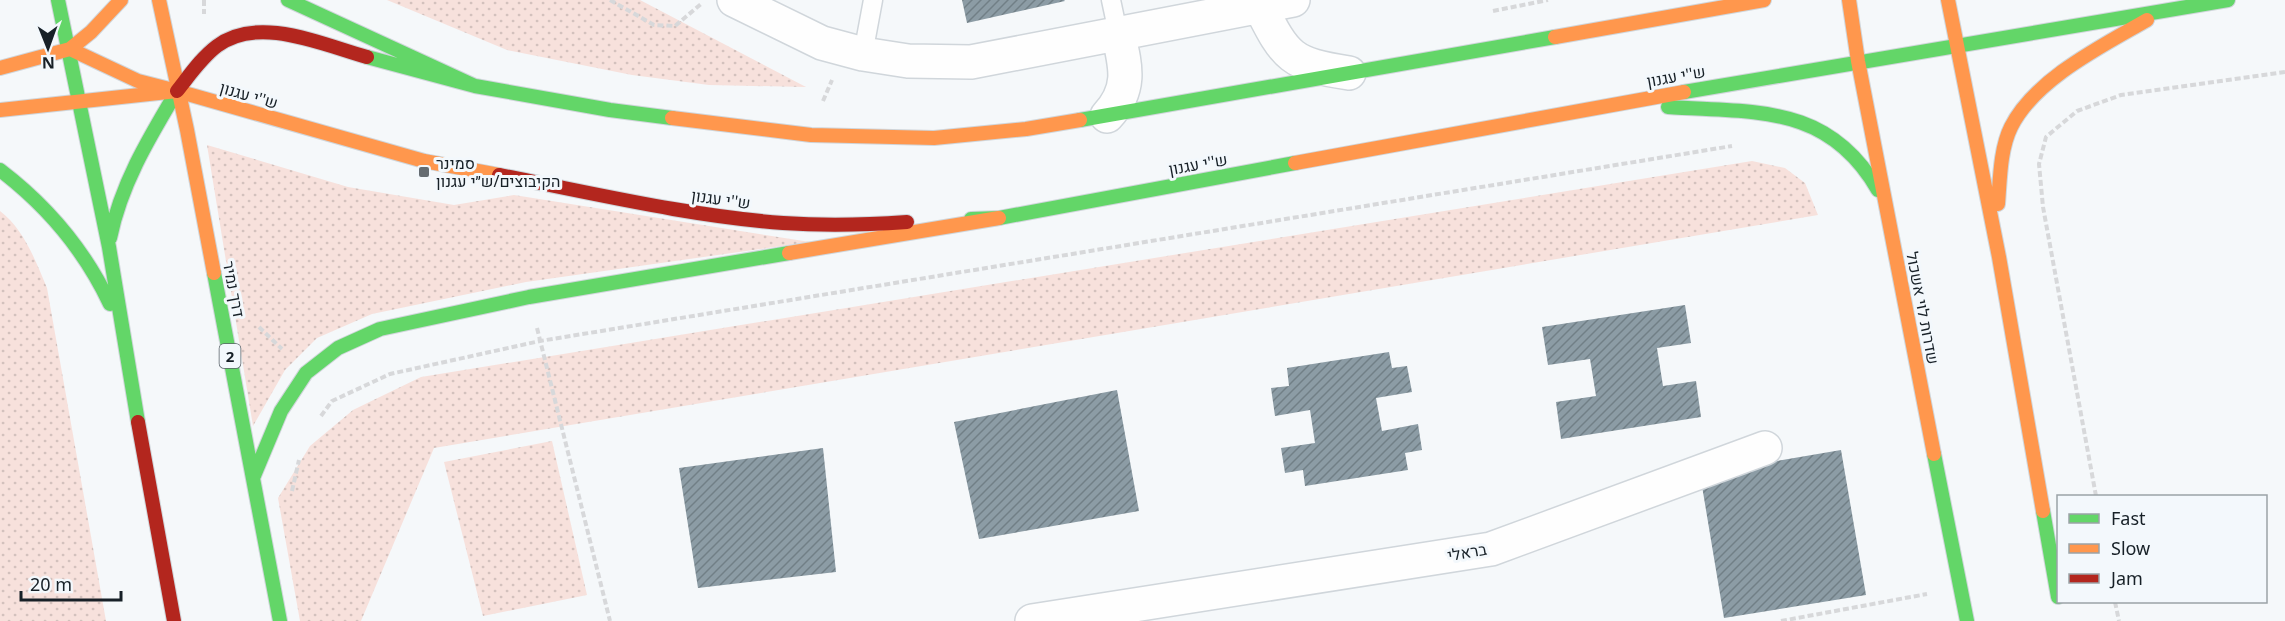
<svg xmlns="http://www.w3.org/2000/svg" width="2285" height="621" viewBox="0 0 2285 621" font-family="'Noto Sans',Heebo,sans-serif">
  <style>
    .grass { fill: url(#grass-dots) }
    .building { fill: url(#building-hatch) }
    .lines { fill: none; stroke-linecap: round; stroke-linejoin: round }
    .lane-casing { stroke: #d0d6db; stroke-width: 21 }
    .street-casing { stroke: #d0d6db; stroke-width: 36 }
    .fast-casing { stroke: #d0d6db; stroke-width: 16 }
    .slow-casing { stroke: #d0d6db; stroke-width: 16 }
    .jam-casing { stroke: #d0d6db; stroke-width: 16 }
    .path { stroke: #d7d8da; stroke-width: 4; stroke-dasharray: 6 3; stroke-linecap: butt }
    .lane { stroke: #fefefe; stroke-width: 18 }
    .street { stroke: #fefefe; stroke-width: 33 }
    .fast { stroke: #63d668; stroke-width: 14 }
    .slow { stroke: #ff974d; stroke-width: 14 }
    .jam { stroke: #b3261e; stroke-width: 14 }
    .poi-dot { fill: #656c71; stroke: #f3f8fc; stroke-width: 2 }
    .labels { text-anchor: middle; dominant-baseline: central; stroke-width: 6; stroke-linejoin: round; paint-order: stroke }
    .shield { fill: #f3f8fc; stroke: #596167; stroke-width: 1.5 }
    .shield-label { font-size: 15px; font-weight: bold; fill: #172027 }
    .street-label { font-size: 16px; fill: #172027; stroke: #f3f8fc }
    .poi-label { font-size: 16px; fill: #172027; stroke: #f3f8fc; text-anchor: start }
  </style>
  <defs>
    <pattern id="grass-dots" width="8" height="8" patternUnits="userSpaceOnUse" patternTransform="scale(1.5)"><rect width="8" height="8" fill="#f7e1dc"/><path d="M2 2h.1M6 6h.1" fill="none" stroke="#d3c1bd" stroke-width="1.8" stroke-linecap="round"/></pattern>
    <pattern id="building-hatch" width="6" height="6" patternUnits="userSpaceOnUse" patternTransform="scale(1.5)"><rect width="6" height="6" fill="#8c9ca5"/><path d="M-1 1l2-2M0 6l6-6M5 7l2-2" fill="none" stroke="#717f86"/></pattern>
  </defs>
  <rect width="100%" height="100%" fill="#f5f8fa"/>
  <!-- grass -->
  <path class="grass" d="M387,0H640L806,87L709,85L632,75L507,50Z
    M207,145L348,187L454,205L514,195L810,242L526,282L372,314L317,338L285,370L253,426Z
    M1752,161L1785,168L1805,183L1818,215L434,448L361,621H300L278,498L310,446L353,410L421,377Z
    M0,211C24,229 36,262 47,288L106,621H0Z
    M552,441L587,595L483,616L444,462Z"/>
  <!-- building -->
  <path class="building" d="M962,0H1064L1065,1L967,23Z
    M1685,305L1691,343L1657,348L1663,386L1696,381L1701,417L1561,439L1556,402L1596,396L1590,359L1548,365L1542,327Z
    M1389,352L1392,368L1407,366L1412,392L1376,398L1382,431L1418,424L1422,450L1405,453L1408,470L1305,486L1303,470L1285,473L1281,448L1315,443L1310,410L1275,416L1271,388L1289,386L1287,368Z
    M1117,390L1139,511L979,539L954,422Z
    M823,448L836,572L698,588L679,468Z
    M1841,450L1866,595L1724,618L1700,474Z"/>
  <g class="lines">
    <!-- lane casing -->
    <g class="lane-casing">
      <path id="lane" d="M1111,0L1118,33
        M863,54L873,0"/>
    </g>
    <!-- street casing -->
    <g class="street-casing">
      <path id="street" d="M734,0L822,43L863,54L908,61L971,62L1293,0
        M1260,6C1286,58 1291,64 1349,73
        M1107,116C1132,89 1126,67 1118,33
        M1032,621L1491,549L1765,448"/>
    </g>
    <!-- fast casing -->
    <g class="fast-casing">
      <path id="fast" d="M58,0L109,247L138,422
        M288,0L475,86
        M367,57L475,86L610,110L672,118
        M1684,92L2228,0
        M1668,107C1754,113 1828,103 1878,190
        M1080,120L1555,37
        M0,170C46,205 85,251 110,304
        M971,219L999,218L1295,163
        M110,238C121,184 149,138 177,91
        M214,273L280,621
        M1934,454L1967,621
        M253,478L281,411L306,373L338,348L380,329L529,297L789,253
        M2043,511L2058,597"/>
    </g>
    <!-- slow casing -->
    <g class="slow-casing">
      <path id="slow" d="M159,0L187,130L214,273
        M1849,0L1858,61L1934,454
        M1948,0L1999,257L2043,511
        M1555,37L1764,0
        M70,49L138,81L177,91
        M0,68L70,49L91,32L121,0
        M0,110L177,91L424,161L499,175
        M672,118L811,135L934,138L1026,129L1080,120
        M1295,163L1684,92
        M1998,204C2000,180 2000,149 2011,127C2035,79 2102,46 2147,20
        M789,253L999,218"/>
    </g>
    <!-- jam casing -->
    <g class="jam-casing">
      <path id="jam" d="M177,91C189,76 201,58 217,46C258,15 321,44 367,57
        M499,175C593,193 688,216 783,223C825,226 866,225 907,222
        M138,422L174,621"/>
    </g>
    <!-- path -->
    <path class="path" d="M204,0V14
      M610,0L654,25L675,26L701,4
      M1493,11L1548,0
      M823,101L832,80
      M259,327L282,349
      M537,328L610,621
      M321,416L332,401L390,374L540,341L1732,146
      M292,491L299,460
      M2096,496L2043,207L2039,164L2046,137L2077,111L2121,95L2285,72
      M2115,602L2119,621
      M1781,621L1927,594"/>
    <!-- lane -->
    <use href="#lane" class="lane"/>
    <!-- street -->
    <use href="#street" class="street"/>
    <!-- fast -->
    <use href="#fast" class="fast"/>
    <!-- slow -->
    <use href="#slow" class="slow"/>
    <!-- jam -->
    <use href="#jam" class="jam"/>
  </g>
  <!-- markers -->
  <rect class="poi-dot" x="418" y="166" width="12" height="12" rx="3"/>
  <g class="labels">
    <!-- shield labels -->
    <rect class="shield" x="219.5" y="344" width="21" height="24" rx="4.5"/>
    <g class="shield-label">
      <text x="230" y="356">2</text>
    </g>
    <!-- street labels -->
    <g class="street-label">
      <text transform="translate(1676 76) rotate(-10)">ש''י עגנון</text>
      <text transform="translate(249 95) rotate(16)">ש''י עגנון</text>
      <text transform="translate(1198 164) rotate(-10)">ש''י עגנון</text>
      <text transform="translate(721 199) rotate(8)">ש''י עגנון</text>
      <text transform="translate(234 289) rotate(79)">דרך נמיר</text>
      <text transform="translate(1923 308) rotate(79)">שדרות לוי אשכול</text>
      <text transform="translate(1467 552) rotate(-10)">בראלי</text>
    </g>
    <!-- poi labels -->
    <g class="poi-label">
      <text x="436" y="163">סמינר<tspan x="436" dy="18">הקיבוצים/ש״י עגנון</tspan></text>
    </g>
  </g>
  <!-- legend -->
  <rect x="2057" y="495" width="210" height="108" fill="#f3f8fc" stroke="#9ba2a7" stroke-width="1.5"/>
  <rect x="2069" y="514" width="30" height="9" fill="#63d668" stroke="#9ba2a7" stroke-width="1.5"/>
  <text x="2111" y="525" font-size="18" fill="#172027">Fast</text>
  <rect x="2069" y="544" width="30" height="9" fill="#ff974d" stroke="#9ba2a7" stroke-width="1.5"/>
  <text x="2111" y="555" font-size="18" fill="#172027">Slow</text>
  <rect x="2069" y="574" width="30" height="9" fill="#b3261e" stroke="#9ba2a7" stroke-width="1.5"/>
  <text x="2111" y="585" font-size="18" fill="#172027">Jam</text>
  <!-- north arrow -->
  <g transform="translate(48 48) rotate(179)" stroke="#f3f8fc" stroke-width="4.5" paint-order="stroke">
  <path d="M0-4.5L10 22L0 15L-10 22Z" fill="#172027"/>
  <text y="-9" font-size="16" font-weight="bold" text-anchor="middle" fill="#172027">N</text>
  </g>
  <!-- scale -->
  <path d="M21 591v9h100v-9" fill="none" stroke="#172027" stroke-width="3"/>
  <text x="30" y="591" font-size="18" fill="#172027" stroke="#f3f8fc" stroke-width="4.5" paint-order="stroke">20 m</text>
</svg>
